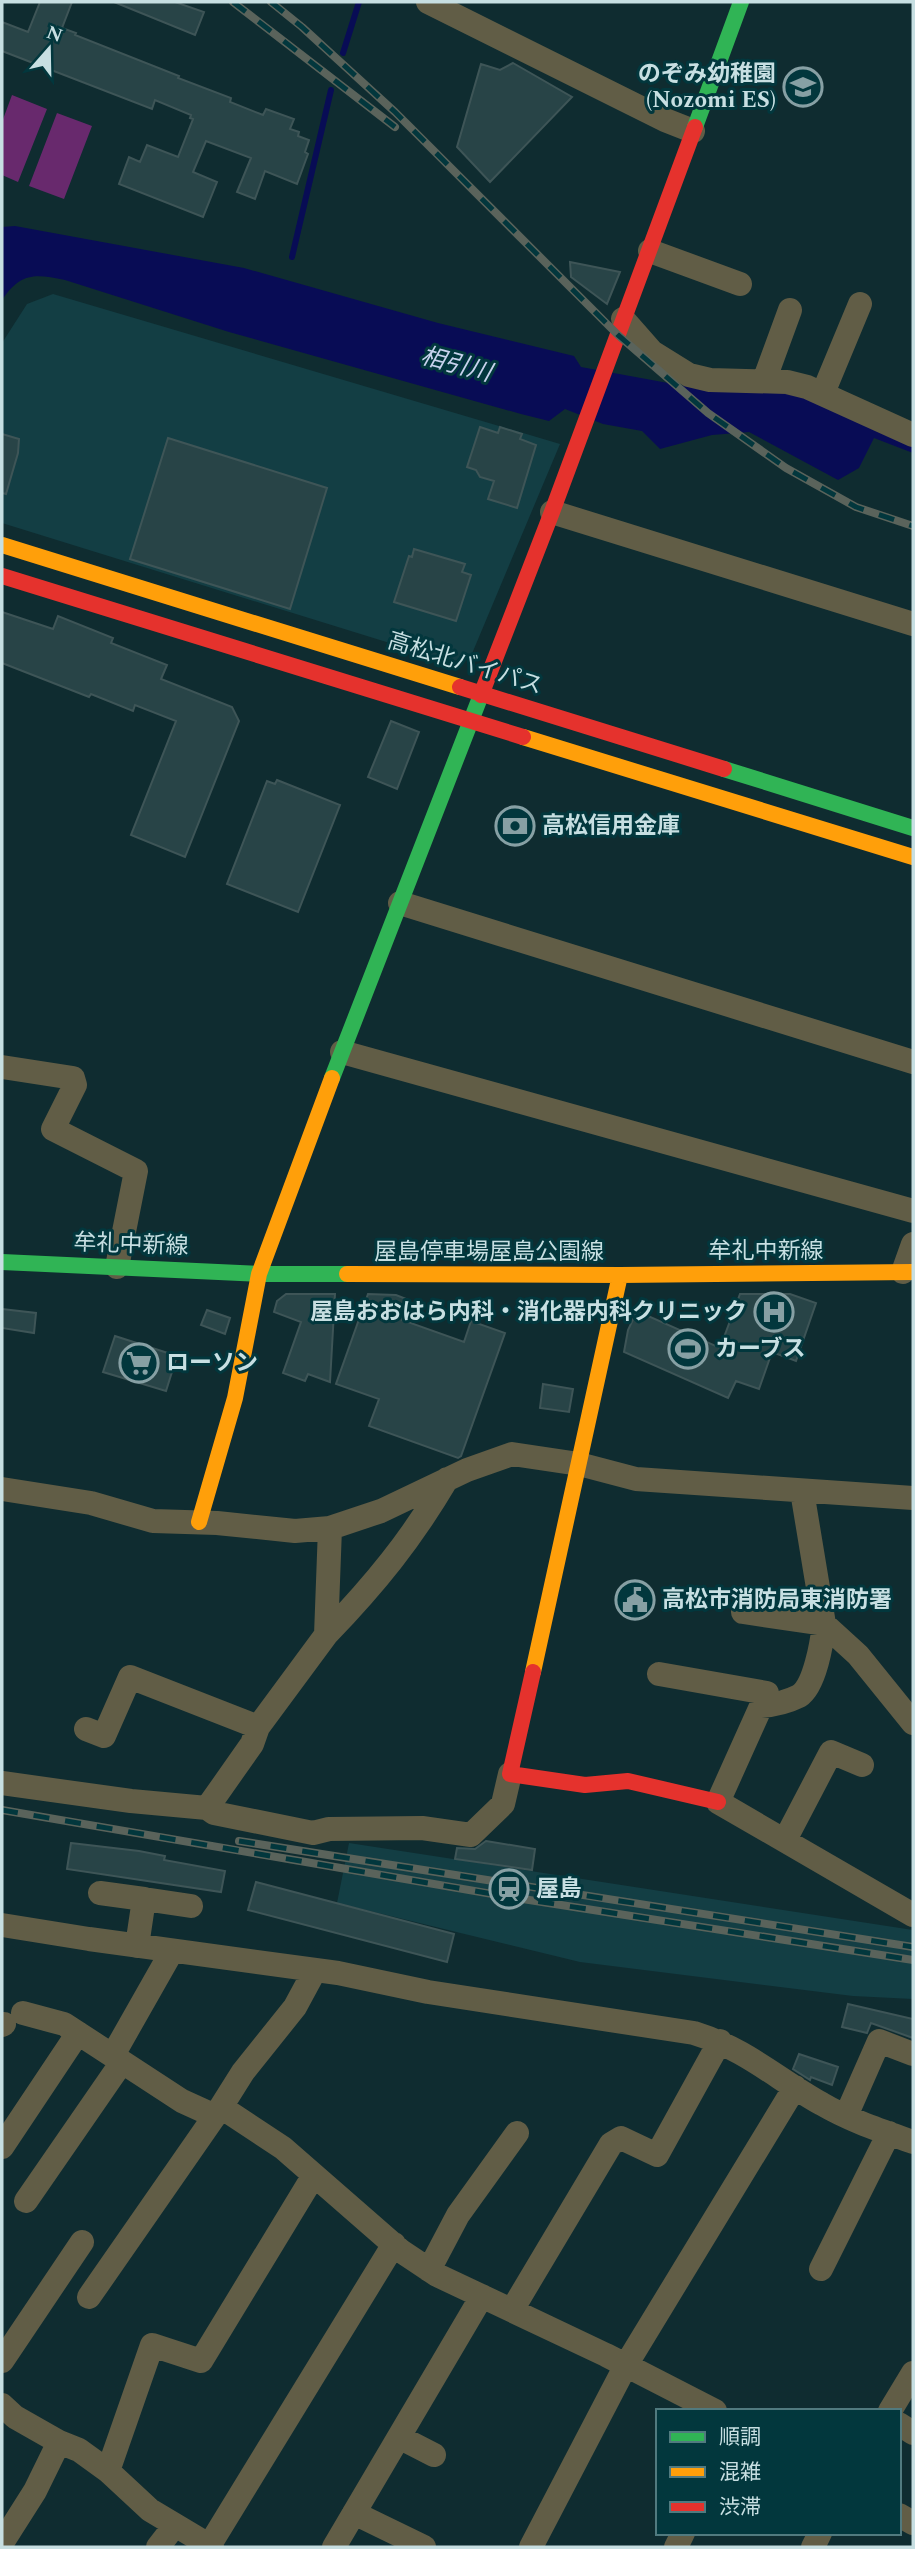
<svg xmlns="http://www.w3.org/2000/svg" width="915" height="2549" viewBox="0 0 915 2549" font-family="Spectral,'Noto Sans JP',serif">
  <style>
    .built { fill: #133e44 }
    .green { fill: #68296d }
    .water { fill: #080c55 }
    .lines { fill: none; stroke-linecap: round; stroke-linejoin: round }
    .stream { stroke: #080c55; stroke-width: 6 }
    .building { fill: #284447; stroke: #3e5557; stroke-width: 2 }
    .street { stroke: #615d46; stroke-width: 24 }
    .fast { stroke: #30b455; stroke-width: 16 }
    .slow { stroke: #ff9f0a; stroke-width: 16 }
    .jam { stroke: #e5322d; stroke-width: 16 }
    .rail-casing { stroke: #5a635b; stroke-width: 8 }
    .rail { stroke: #02373d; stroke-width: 5; stroke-dasharray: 16; stroke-linecap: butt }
    .labels { text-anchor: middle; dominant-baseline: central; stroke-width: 6; stroke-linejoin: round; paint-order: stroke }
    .poi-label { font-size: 23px; font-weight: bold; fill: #c7dfe2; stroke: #02373d; text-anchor: start }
    .street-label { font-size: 23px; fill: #c7dfe2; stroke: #02373d }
    .water-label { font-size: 24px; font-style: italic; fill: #c8d3ee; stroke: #02373d }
  </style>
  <rect width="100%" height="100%" fill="#0f2c30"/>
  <!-- built -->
  <path class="built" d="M53,294L560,444L471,656L451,662L2,523V343L27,304Z
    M349,1843L913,1930V1999L853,1996L580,1962L337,1903Z"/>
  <!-- green -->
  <path class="green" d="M12,95L47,109L18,182L2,175V122Z
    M57,113L92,126L64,199L29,186Z"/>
  <!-- water -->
  <path class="water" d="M15,226L244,268L438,323L574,356L581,367L717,392L790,388L913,441V453L874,438L859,468L838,480L749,432L712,435L660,449L642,431L603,424L565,409L549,421L521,414L229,332L65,280C35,274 21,272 2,300V227Z"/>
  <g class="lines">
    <!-- stream -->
    <path class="stream" d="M343,53L359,2
      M292,257L331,90"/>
  </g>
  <!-- building -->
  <path class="building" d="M40,2H72L62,28L76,33L75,35L179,76L178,78L231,98L230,102L263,115L266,109L294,119L290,129L299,132L298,136L309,140L305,152L308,154L297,184L265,171L255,199L237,192L251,158L206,141L193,172L217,182L203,217L119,184L129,157L140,162L147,145L178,157L193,119L190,118L191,115L155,100L152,109L2,51V22L28,32Z
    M114,2H175L204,12L195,35Z
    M513,63L572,97L490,182L457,147L481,64L500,70Z
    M570,262L620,272L607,304L571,277Z
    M480,427L498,433L500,427L522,434L520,439L536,445L517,508L488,499L494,481L480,477L476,470L467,467Z
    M2,434L19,439L18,453L6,494L2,493Z
    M168,438L327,488L290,609L130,559Z
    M414,549L465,564L462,572L471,575L456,621L394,602L409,556L412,557Z
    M2,612L53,629L58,616L113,638L111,643L167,665L161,679L232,707L239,721L185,857L131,835L176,721L135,705L133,711L91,694L89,697L2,663Z
    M391,721L419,732L397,789L368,777Z
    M277,780L340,805L298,912L227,884L267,781L275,784Z
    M286,1294H335L330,1382L308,1374L305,1381L283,1373L301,1322L274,1312L277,1301Z
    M368,1294L396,1295L409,1300L402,1320L464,1342L471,1321L505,1333L461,1456L458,1458L369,1426L379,1399L336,1384Z
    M740,1294H790L816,1303L796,1361L772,1352L759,1389L736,1381L728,1398L624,1352L628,1330L637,1311L720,1348Z
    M2,1309L36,1313L34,1333L2,1328Z
    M207,1310L230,1318L225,1334L201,1325Z
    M115,1336L177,1356L166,1391L103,1372Z
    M543,1384L573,1389L569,1412L540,1408Z
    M486,1841L535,1849L532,1870L455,1859L457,1848L475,1849Z
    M71,1843L139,1851L165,1856L164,1860L225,1871L221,1892L67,1869Z
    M256,1882L454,1934L447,1962L248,1910Z
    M848,2004L913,2019V2038L871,2023L867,2033L842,2027Z
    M799,2054L838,2067L832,2085L811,2077L810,2080L793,2069Z"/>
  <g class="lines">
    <!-- street -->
    <path class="street" d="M428,2L665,120L693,131
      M650,251L740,284
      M623,319L652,352L689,375L710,380L787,382L807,387L913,435
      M764,381L790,310
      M823,393L860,304
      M552,512L913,624
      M400,903L913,1062
      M342,1052L913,1211
      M2,1067L73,1078L75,1085L53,1129L136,1171L117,1267
      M903,1272L913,1244
      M2,1489L91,1503L153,1521L217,1523L295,1531L330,1528L381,1511L467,1470L512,1454L579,1464L636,1479L913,1498
      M743,1612L824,1624L858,1655L913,1723
      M326,1635C375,1584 411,1540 447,1479
      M659,1674L767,1693L718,1802L913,1915
      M761,1706C774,1705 787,1702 799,1696C815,1686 822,1642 824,1624L802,1491
      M86,1729L104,1736L130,1677L258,1727L326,1635L330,1528
      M2,1783L131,1801L207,1808L214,1813L313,1833L329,1829L422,1828L471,1835L503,1804L510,1774
      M207,1808L252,1744L258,1727
      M785,1840L831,1752L862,1765
      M100,1893L144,1899L137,1946
      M144,1899L191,1906
      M2,1925L89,1939L338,1973L428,1992L694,2033C746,2049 777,2079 822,2104C851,2121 882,2131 913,2142
      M315,1970L295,2007L243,2072L221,2107L283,2148L401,2251L437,2275L606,2355L715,2411
      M23,2013L64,2024L182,2101L215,2116
      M2,2025L4,2024
      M113,2055L172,1951
      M846,2116L879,2041L913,2054
      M2,2147L78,2033
      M26,2201L122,2062
      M821,2269L889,2133
      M429,2270L458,2215L517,2133
      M89,2297L221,2107
      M512,2310L611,2144L621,2138L657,2155L720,2041
      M2,2361L82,2242
      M2,2405L15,2417L59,2442L79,2450L108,2471L150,2510L212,2547
      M890,2411L913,2373
      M899,2424L913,2433
      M399,2437L434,2455
      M108,2471L152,2345L201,2361L314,2175
      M354,2513L424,2547
      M899,2515L913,2523
      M2,2543L35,2491L59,2442
      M209,2546L394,2244
      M158,2547L175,2525
      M334,2547L482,2296
      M531,2547L626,2365L795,2087
      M676,2547L683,2533
      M813,2547L820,2533"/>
    <!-- fast -->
    <path class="fast" d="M695,127L741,2
      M724,769L913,828
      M332,1078L481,695
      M2,1262L259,1274H347"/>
    <!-- slow -->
    <path class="slow" d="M2,545L460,687
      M523,737L913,857
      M347,1274L620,1275L913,1272
      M199,1522L235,1398L259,1274L332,1078
      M533,1672L620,1275"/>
    <!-- jam -->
    <path class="jam" d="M2,576L523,737
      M460,687L724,769
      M481,695L552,512L695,127
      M533,1672L510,1774L585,1785L628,1781L718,1802"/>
    <!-- rail casing -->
    <g class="rail-casing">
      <path id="rail" d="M233,2L395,127
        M271,2L302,27L395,112L618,335L708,413L786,468L856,507L913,526
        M2,1810L510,1897L913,1960
        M239,1841L913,1947"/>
    </g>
    <!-- rail -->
    <use href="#rail" class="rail"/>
  </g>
  <!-- icons -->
  <defs>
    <g id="school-ring" transform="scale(2.0125)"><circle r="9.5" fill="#02373d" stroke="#87a0a4" stroke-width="1.5"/><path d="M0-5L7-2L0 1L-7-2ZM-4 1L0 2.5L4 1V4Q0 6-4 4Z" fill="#87a0a4"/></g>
    <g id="bank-ring" transform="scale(2.0125)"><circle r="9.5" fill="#02373d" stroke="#87a0a4" stroke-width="1.5"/><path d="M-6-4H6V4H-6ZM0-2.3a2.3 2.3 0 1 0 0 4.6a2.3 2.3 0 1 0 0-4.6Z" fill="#87a0a4"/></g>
    <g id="hospital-ring" transform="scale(2.0125)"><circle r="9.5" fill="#02373d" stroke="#87a0a4" stroke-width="1.5"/><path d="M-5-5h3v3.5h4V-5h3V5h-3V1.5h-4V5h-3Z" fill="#87a0a4"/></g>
    <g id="stadium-ring" transform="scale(2.0125)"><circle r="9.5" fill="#02373d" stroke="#87a0a4" stroke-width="1.5"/><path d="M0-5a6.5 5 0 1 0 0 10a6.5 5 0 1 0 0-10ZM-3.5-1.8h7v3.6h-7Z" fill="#87a0a4"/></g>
    <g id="supermarket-ring" transform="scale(2.0125)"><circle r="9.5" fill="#02373d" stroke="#87a0a4" stroke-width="1.5"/><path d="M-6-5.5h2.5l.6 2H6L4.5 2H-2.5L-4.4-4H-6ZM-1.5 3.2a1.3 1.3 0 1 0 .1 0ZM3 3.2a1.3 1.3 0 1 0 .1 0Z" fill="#87a0a4"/></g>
    <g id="civic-ring" transform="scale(2.0125)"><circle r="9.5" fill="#02373d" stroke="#87a0a4" stroke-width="1.5"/><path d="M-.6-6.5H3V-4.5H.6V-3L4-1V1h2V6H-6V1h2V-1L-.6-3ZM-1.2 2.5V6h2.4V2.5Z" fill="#87a0a4"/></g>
    <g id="station-ring" transform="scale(2.0125)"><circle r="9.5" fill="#02373d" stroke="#87a0a4" stroke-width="1.5"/><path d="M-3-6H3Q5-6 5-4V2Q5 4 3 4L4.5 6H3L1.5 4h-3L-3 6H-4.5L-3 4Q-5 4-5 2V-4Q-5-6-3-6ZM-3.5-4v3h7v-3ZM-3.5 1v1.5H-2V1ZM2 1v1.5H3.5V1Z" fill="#87a0a4"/></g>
  </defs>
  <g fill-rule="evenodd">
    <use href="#school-ring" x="803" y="87"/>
    <use href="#bank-ring" x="515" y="826"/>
    <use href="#hospital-ring" x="774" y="1312"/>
    <use href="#stadium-ring" x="688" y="1349"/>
    <use href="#supermarket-ring" x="139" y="1363"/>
    <use href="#civic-ring" x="635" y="1600"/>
    <use href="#station-ring" x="509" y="1889"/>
  </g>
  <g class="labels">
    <!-- poi labels -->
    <g class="poi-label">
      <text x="776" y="74" text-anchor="end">のぞみ幼稚園<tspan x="776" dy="26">(Nozomi ES)</tspan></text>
      <text x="542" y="826">高松信用金庫</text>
      <text x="747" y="1312" text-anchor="end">屋島おおはら内科・消化器内科クリニック</text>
      <text x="715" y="1349">カーブス</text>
      <text x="166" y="1363">ローソン</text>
      <text x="662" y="1600">高松市消防局東消防署</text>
      <text x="536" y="1889">屋島</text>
    </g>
    <!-- street labels -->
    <g class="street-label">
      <text transform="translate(465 664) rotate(17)">高松北バイパス</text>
      <text transform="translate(131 1245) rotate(2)">牟礼中新線</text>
      <text x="766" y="1251">牟礼中新線</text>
      <text x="489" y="1252">屋島停車場屋島公園線</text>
    </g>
    <!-- water labels -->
    <g class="water-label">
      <text transform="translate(456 365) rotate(15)">相引川</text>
    </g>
  </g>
  <!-- border -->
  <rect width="915" height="2549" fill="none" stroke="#c7dfe2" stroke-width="7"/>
  <!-- legend -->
  <rect x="656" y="2409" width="245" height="126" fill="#02373d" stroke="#517a7f" stroke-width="2"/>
  <rect x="670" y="2432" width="35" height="10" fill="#30b455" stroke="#517a7f" stroke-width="2"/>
  <text x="719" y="2444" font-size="21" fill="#c7dfe2">順調</text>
  <rect x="670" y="2467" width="35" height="10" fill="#ff9f0a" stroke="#517a7f" stroke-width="2"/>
  <text x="719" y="2479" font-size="21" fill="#c7dfe2">混雑</text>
  <rect x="670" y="2502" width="35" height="10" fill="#e5322d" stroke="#517a7f" stroke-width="2"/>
  <text x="719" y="2514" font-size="21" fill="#c7dfe2">渋滞</text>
  <!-- north arrow -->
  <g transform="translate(49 49) rotate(20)" stroke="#02373d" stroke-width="5" paint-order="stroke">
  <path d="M0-5L12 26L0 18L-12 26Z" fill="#c7dfe2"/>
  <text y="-10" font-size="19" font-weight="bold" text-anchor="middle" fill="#c7dfe2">N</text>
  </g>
</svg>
